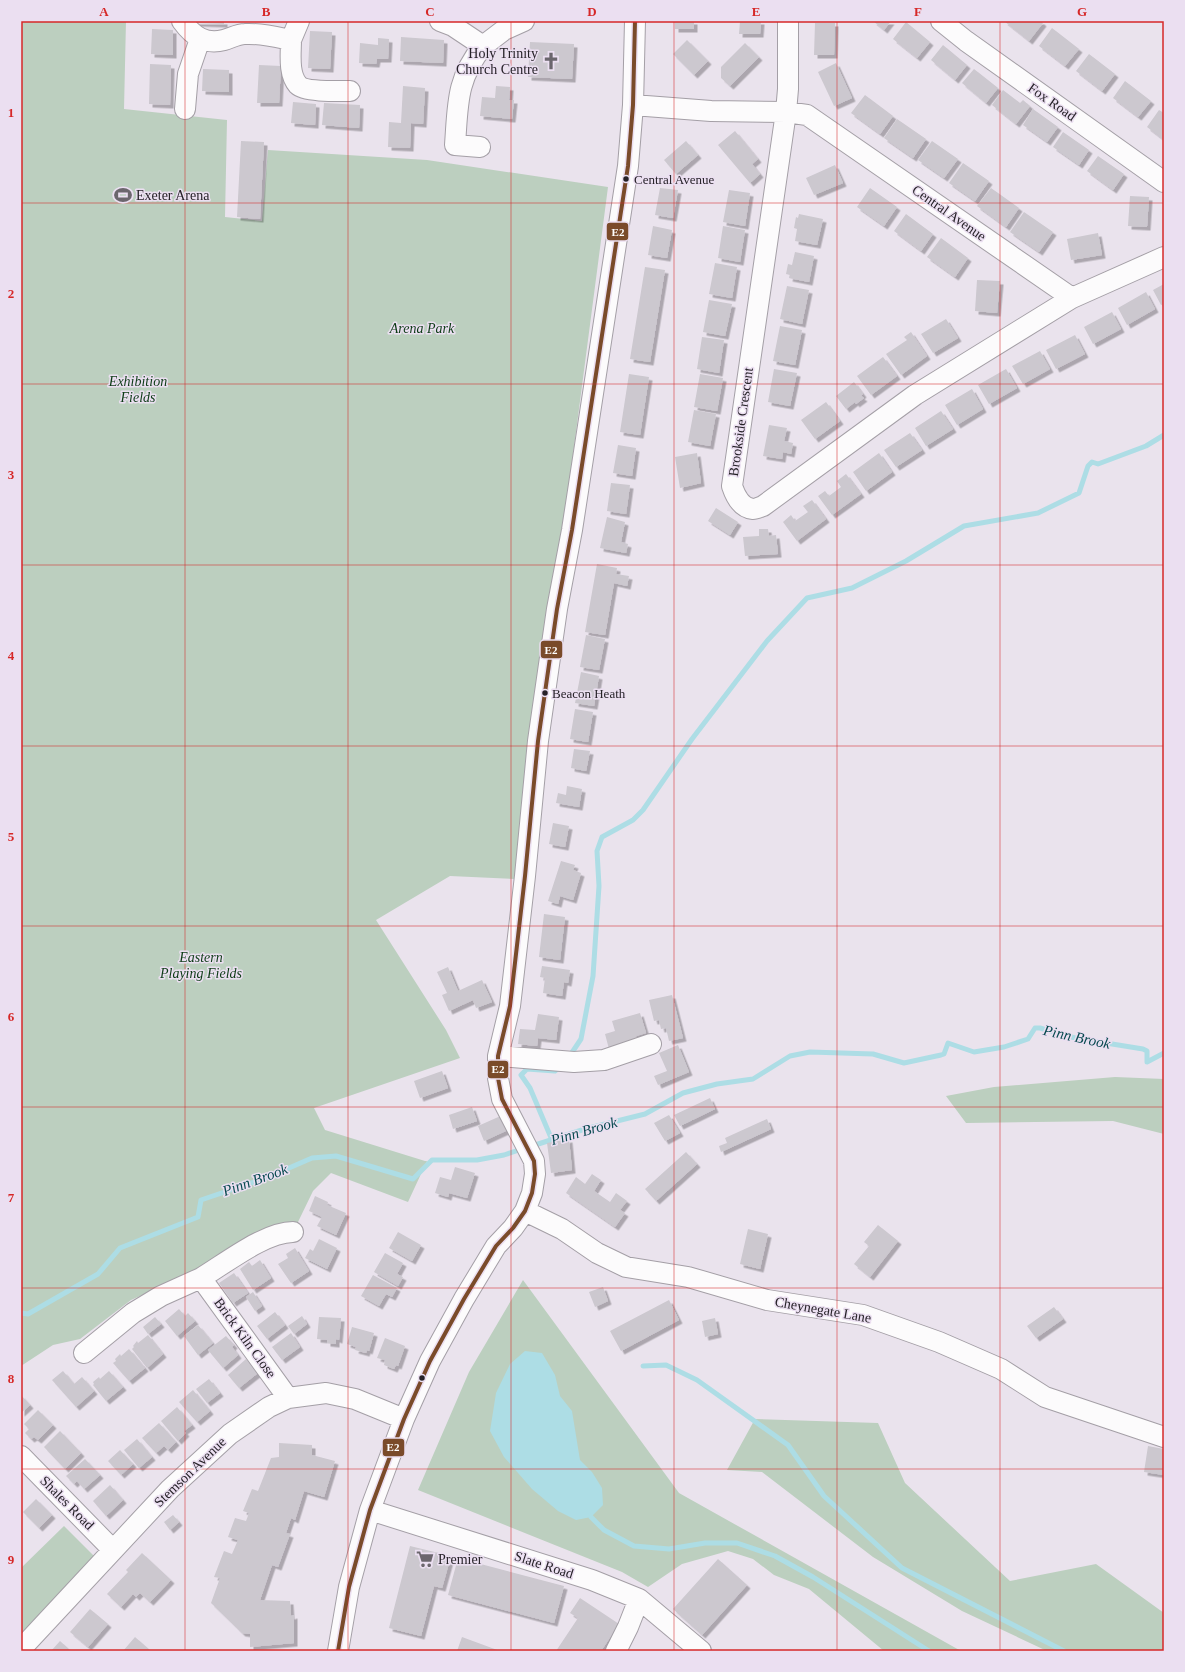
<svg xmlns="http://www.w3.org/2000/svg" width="1185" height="1672" viewBox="0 0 1185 1672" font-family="'Times New Roman',serif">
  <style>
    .green { fill: #bccfbf }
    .water { fill: #addde5 }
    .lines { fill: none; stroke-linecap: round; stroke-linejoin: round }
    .stream { stroke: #addde5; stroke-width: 5 }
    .building { fill: #ccc8cf; filter: url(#shadow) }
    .minor-casing { stroke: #a49fa6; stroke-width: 22 }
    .minor { stroke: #fcfbfc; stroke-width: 20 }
    .bus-1-casing { stroke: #ebdff1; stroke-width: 7 }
    .bus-1 { stroke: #7a4b2a; stroke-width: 4 }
    .grid { fill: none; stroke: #d62828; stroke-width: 1; stroke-opacity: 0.55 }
    .bus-dot { fill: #262228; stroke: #ebdff1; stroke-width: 1.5 }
    .labels { text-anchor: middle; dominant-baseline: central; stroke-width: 3; stroke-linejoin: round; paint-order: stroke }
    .bus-label { font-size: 13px; fill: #262228; stroke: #ebdff1; text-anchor: start }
    .poi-label { font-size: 14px; fill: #262228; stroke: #ebdff1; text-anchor: start }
    .street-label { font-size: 14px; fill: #262228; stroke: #ebdff1 }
    .park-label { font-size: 14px; font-style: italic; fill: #0c3b15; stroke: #ebdff1 }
    .water-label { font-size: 15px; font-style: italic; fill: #084a50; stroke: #ebdff1 }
    .line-badge { stroke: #ebdff1; stroke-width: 1.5 }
    .badge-label { font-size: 11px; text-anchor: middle; font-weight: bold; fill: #fff }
    .neatline { fill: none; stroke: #d62828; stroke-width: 1.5 }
    .grid-label { font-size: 13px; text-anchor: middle; font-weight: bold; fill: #d62828 }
  </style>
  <defs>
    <filter id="shadow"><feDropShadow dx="3.5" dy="3.5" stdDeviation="0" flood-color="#0004"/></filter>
  </defs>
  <rect width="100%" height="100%" fill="#eae3ed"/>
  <!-- green -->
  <path class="green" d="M21,21H126L124,109L227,120L225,217L262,221L268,150L427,160L608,187L571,470L532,728L516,879L450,876L376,920L446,1030L460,1058L314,1108L325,1130L425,1161H427L408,1202L331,1173L313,1191L298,1222L253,1235L203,1268L131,1300L80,1339L53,1345L21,1366Z
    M1115,1077L1164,1079V1134L1113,1121L966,1123L946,1096L994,1087Z
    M523,1280L679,1493L961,1651H884L809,1589L774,1575L753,1559L728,1551L682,1564L648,1587L622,1572L418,1490L469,1372Z
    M755,1419L878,1423L905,1483L1010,1581L1096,1564L1164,1613V1651H1047L962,1611L873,1557L762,1472L727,1470Z
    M64,1526L94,1556L21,1640V1568Z"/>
  <!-- water -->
  <path class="water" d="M525,1351L542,1353L555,1375L560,1396L572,1411L580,1460L592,1472L602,1488L603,1505L591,1517L576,1520L558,1511L532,1489L504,1457L490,1431L496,1393L510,1364Z"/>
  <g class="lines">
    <!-- stream -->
    <path class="stream" d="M569,1057L581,1039L593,976L599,886L597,851L602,837L633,820L643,810L692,739L767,641L807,598L852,588L906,561L964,526L1038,513L1079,493L1088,466L1092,462L1098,464L1146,446L1164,435
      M552,1140L530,1088L521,1075L527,1069L555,1071L560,1067
      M532,1146L585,1129L645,1114L683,1093L717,1084L753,1079L790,1056L810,1052L873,1054L904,1063L941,1055L944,1054L948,1043L974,1052L1004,1047L1028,1039L1035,1028H1040L1075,1038L1143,1049L1147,1051V1062L1164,1053
      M21,1313L28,1314L98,1274L120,1248L198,1217L201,1200L266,1178L312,1158L336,1156L413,1179L432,1160H477L504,1155L522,1149
      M643,1366L666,1365L697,1380L788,1445L824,1496L902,1568L1064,1651
      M591,1517L604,1530L634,1546L669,1549L705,1543H737L775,1556L813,1577L929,1651"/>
  </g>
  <!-- building -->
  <path class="building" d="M196,21H224V24L196,23Z
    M675,21H694V29H675Z
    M740,21H761L760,34H739Z
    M873,21H891L884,30Z
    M1004,21H1041L1043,23L1029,41Z
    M906,22L930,42L917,58L893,39Z
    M815,23H835L834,55H814Z
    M1052,28L1079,49L1065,66L1039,46Z
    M152,29L173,30V55L151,54Z
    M310,31L332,32L330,69L308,68Z
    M401,37L444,40L443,63L400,61Z
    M378,38L389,39L388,59H377L376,64L359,63L360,43L378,45Z
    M687,40L708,61L694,75L673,54Z
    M530,42L574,44L572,79L528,77Z
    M745,43L759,57L730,86L721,78V67Z
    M943,45L967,65L955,80L931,60Z
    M1089,54L1115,74L1102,91L1076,71Z
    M836,63L852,98L834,106L818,72Z
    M150,64L171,65L170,105L149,104Z
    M259,65L281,66L279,103H257Z
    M203,69L229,70V92L202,91Z
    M974,69L998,88L986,103L962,83Z
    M1125,81L1151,101L1138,117L1113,98Z
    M403,86L425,88L423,124L411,123L410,148L388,147L389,122L401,123Z
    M496,86L510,87L509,100H514L512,119L480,116L482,97L495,98Z
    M1003,90L1020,103L1023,100L1030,106L1016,124L992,105Z
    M865,95L893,116L880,134L851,113Z
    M293,102L316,104L315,125L291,123Z
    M324,103L360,105L359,128L322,125Z
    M1033,109L1058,127L1047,142L1023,125Z
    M1159,110L1164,113V140L1147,127Z
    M897,119L926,139L913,158L884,138Z
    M735,131L758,159L752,164L760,174L750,183L718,145Z
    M1063,132L1089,150L1079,165L1053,147Z
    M241,141L264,142L260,219L237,217Z
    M686,141L698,155L676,174L664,160Z
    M932,141L958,159L944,178L918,160Z
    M1098,156L1124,174L1113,190L1087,171Z
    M963,163L989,181L975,201L949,183Z
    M835,165L843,183L814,195L806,178Z
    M660,188L678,190L673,218L655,215Z
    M870,188L897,207L884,226L857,207Z
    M991,188L1019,208L1006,227L977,206Z
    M729,190L750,193L745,226L723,222Z
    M1130,196L1149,197L1147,227L1128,226Z
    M1024,212L1053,232L1039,252L1010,232Z
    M799,214L823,219L817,245L795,241L797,229L794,228L796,217L798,218Z
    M906,214L933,234L921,251L894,231Z
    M653,226L672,230L667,258L648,255Z
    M723,226L745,230L740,262L718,258Z
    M1098,233L1102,255L1071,260L1067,239Z
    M941,238L968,258L955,277L927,257Z
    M795,252L814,256L809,282L789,278L790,275L786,274L788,264L792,265Z
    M715,263L737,267L732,298L709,294Z
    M645,267L665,270L650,362L630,359Z
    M977,280L1000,281L997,313L975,311Z
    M1164,284V304L1161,305L1153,290Z
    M787,286L809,290L802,324L780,319Z
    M1146,292L1155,309L1127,325L1118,308Z
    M709,300L732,304L725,336L703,332Z
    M1112,312L1121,329L1093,344L1084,327Z
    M946,319L958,338L933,353L921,334Z
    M780,326L802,330L795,365L773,361Z
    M911,332L927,356L901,375L886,354L907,340L904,337Z
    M1075,335L1085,354L1056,369L1046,350Z
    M702,337L724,340L719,373L697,369Z
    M1040,351L1050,369L1023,384L1012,366Z
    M883,357L897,376L871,395L857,376Z
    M774,369L797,373L790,406L768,402Z
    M1006,369L1017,388L989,404L978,385Z
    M629,374L649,377L640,435L620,432Z
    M700,374L723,378L717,411L694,407Z
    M854,382L863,394L861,396L864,398L856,404L855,402L846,409L836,396Z
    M972,389L983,409L957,425L945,405Z
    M826,402L840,421L815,439L801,420Z
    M694,410L716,414L710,446L688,442Z
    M941,411L953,429L926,446L915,428Z
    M769,425L787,428L784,441L793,443L791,454L783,452L782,459L763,456Z
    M910,433L922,450L896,467L884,450Z
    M618,445L636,448L632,476L613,473Z
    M697,453L701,483L680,488L675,457Z
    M879,453L892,472L866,491L853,472Z
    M846,474L861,494L832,515L818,496L825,491L829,496L841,487L837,481Z
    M611,483L630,485L626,514L607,511Z
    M812,500L826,519L797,541L783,522L791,515L795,521L808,512L803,506Z
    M716,508L738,522L730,535L708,521Z
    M607,517L625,522L621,542L628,544L626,553L600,548Z
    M759,529H768L769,536L776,535L778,554L745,556L743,537L759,536Z
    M597,564L617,568L616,574L629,576L627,586L614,583L605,635L585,632Z
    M586,635L605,639L599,670L580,667Z
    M581,672L599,676L594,706L575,703Z
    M575,709L593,712L588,742L570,739Z
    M574,749L590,751L586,771L571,768Z
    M567,786L582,789L579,807L556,803L558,793L566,795Z
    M553,823L569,826L565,847L549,844Z
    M561,861L575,865L573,870L581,873L573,900L560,896L558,904L548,901Z
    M544,914L565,917L560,960L539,957Z
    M542,966L570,970L568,983L564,982L562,996L543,993L545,978L540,977Z
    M448,967L458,991L482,980L492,1002L476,1008L473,1000L449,1011L442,995L447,993L437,972Z
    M672,995L683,1038L669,1041L666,1028L661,1029L659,1020L654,1021L649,1000Z
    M640,1013L646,1033L636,1036L637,1042L609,1049L605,1034L615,1031L612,1021Z
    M538,1014L559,1017L556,1040L538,1038L537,1046L518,1044L520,1029L535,1030Z
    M678,1045L689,1072L658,1085L654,1076L667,1071L659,1053Z
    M442,1071L448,1088L420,1098L414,1081Z
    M710,1098L715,1109L680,1126L674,1115Z
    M472,1107L477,1121L453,1129L449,1115Z
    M505,1114L512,1128L484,1141L478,1126Z
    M669,1115L680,1133L665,1141L654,1123Z
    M767,1119L771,1129L721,1152L719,1146L727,1143L725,1138Z
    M569,1139L572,1170L551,1173L547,1143Z
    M686,1152L697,1164L656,1201L645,1189Z
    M455,1167L475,1173L467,1198L449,1193L448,1197L435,1193L440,1177L451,1180Z
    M592,1174L601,1180L594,1191L610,1202L616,1193L627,1201L620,1210L625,1213L615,1227L566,1193L576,1177L585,1184Z
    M315,1196L328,1202L327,1205L346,1213L336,1235L317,1226L322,1217L309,1211Z
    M878,1225L898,1241L870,1277L854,1264L869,1246L864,1242Z
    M748,1229L768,1234L760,1269L740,1264Z
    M398,1232L421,1245L412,1261L389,1248Z
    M319,1239L337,1248L327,1269L305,1258L310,1249L313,1251Z
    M295,1248L309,1271L291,1283L278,1264L288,1258L286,1254Z
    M385,1253L403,1263L397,1274L403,1277L398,1286L374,1272Z
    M260,1260L271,1278L253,1290L240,1269L249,1262L252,1266Z
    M234,1273L248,1293L233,1303L219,1283Z
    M373,1275L397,1288L392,1297L386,1294L379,1306L361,1296Z
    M603,1287L608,1301L595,1307L589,1292Z
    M253,1292L262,1306L255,1311L246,1297Z
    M669,1300L679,1320L621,1351L610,1331Z
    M1054,1307L1063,1319L1036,1338L1027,1326Z
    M179,1309L185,1316L188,1313L195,1321L177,1336L165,1321Z
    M275,1312L285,1325L267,1339L257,1326Z
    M302,1316L307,1324L294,1334L288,1326Z
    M155,1317L161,1324L148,1334L143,1327Z
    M319,1317L341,1318L339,1340L336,1339V1344L327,1343V1340L317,1339Z
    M715,1318L718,1334L705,1337L702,1321Z
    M198,1325L213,1343L198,1355L184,1336Z
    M352,1327L374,1333L369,1351L367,1350L366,1353L355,1350L356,1347L347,1344Z
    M291,1333L300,1347L282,1360L272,1347Z
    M148,1335L163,1354L147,1368L132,1349L134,1347L133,1346L137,1341L138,1343Z
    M226,1336L234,1345L232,1347L238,1355L223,1368L208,1350Z
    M385,1338L405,1346L398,1366L396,1365L394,1369L384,1365L385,1360L377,1358Z
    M129,1349L145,1368L129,1381L113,1363L116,1361L115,1359L120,1354L121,1356Z
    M246,1359L258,1373L239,1388L228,1375Z
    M63,1371L74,1384L82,1377L94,1391L76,1407L52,1380Z
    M109,1371L123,1387L106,1401L93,1385L94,1384L93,1382L99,1377L100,1379Z
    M209,1379L220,1393L207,1403L196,1389Z
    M193,1390L210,1411L197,1422L179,1402Z
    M21,1395L30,1405L21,1413Z
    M177,1407L192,1425L184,1431L186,1433L178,1441L161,1421Z
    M38,1410L53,1425L38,1440L34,1437L31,1439L25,1433L29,1429L24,1424Z
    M159,1423L176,1442L168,1450L164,1446L156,1453L142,1438Z
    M60,1431L81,1453L65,1469L44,1447Z
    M137,1439L152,1457L139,1468L124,1450Z
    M279,1443L312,1445V1455L335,1461L324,1497L304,1491L295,1520L291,1518L286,1533L290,1534L278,1567L272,1565L260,1600L290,1601L291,1616L294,1615V1643L250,1647V1634L242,1633L211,1603L220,1578L214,1577L224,1551L232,1554L238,1540L228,1537L235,1518L246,1521L249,1513L243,1511L252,1489L258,1491L271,1458L279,1457Z
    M1148,1446L1164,1449V1475L1144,1472Z
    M120,1450L133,1464L121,1475L108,1461Z
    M85,1459L100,1475L84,1489L77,1481L74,1484L66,1476Z
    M110,1485L123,1500L106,1516L93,1501Z
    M36,1499L52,1515L39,1528L23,1512Z
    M173,1515L179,1522L170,1530L164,1522Z
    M410,1546L451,1556L442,1588L434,1586L421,1636L389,1628Z
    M142,1553L171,1580L150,1602L140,1593L136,1597L133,1594L121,1607L107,1594L128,1572L126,1570Z
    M458,1558L564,1586L554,1623L448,1595Z
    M718,1559L747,1585L702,1635L673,1609Z
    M580,1598L619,1624L601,1651H556L578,1618L570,1613Z
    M90,1609L108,1624L88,1647L70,1632Z
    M135,1637L151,1651H123Z
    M462,1637L500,1651H457Z
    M60,1641L71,1651H51Z"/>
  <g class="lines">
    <!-- minor casing -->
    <g class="minor-casing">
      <path id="minor" d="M182,21C193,36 205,45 224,40C231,38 238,34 245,34C260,33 276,37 291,40L299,21
        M440,21L453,26L483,46L504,30L524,21
        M788,21V89L786,112L732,486C735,495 741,508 753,509C756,509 760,507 763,506L915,395L1072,298L1164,257
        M941,21L966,41L1164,182
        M291,40C291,53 288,74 298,85C305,92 339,91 350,91
        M633,105L711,111L786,112L807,115L1072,298
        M185,109L188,74L200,39
        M480,147L455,145C458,105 456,79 483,46
        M498,1056L574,1062L604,1060L651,1044
        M525,1211L562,1229L597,1253L626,1267L688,1277L767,1300L863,1315L939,1342L1001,1369L1045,1397L1164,1437
        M84,1353L133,1313L161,1296L201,1278
        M288,1398L201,1278C226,1263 265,1232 293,1232
        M21,1456L113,1550
        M370,1510L592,1580L639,1599L701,1651
        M21,1649L170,1489L230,1434L269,1407L288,1398L326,1393L355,1399L404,1419
        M338,1651L349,1587L370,1510L404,1419L430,1361L464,1299L496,1246L513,1228L525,1211L532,1193L535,1174L534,1161L502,1099L498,1078V1056L510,1006L525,876L538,741L557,609L572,530L628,166L633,105L635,21
        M616,1651L628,1627L639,1599"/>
    </g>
    <!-- minor -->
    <use href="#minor" class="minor"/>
    <!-- bus-1 casing -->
    <g class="bus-1-casing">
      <path id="bus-1" d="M338,1651L349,1587L370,1510L404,1419L430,1361L464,1299L496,1246L513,1228L525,1211L532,1193L535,1174L534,1161L502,1099L498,1078V1056L510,1006L525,876L538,741L557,609L572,530L628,166L633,105L635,21"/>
    </g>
    <!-- bus-1 -->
    <use href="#bus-1" class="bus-1"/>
  </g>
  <!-- grid -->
  <path class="grid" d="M185,21V1651M348,21V1651M511,21V1651M674,21V1651M837,21V1651M1000,21V1651M21,203H1164M21,384H1164M21,565H1164M21,746H1164M21,926H1164M21,1107H1164M21,1288H1164M21,1469H1164"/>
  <!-- icons -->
  <defs>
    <g id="church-bare" transform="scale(1.38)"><path d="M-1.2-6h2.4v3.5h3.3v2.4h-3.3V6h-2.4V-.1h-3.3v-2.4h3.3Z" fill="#6b666d" stroke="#ebdff1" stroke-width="2.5" paint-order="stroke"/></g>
    <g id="stadium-bare" transform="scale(1.38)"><path d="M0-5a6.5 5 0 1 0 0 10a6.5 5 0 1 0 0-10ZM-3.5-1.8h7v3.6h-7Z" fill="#6b666d" stroke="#ebdff1" stroke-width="2.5" paint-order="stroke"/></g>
    <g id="supermarket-bare" transform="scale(1.38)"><path d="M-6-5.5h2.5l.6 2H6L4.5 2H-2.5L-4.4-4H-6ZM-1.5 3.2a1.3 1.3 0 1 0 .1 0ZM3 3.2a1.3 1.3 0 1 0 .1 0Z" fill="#6b666d" stroke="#ebdff1" stroke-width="2.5" paint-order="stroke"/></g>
  </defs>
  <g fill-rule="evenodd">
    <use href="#church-bare" x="551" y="61"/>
    <use href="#stadium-bare" x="123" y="195"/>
    <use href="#supermarket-bare" x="425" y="1559"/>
  </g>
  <!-- markers -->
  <g class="bus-dot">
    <circle cx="626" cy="179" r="3.5"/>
    <circle cx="545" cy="693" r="3.5"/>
    <circle cx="422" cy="1378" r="3.5"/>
  </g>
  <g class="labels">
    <!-- bus labels -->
    <g class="bus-label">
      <text x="634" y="179">Central Avenue</text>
      <text x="552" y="693">Beacon Heath</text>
    </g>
    <!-- poi labels -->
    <g class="poi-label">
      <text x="538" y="53" text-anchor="end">Holy Trinity<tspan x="538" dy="16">Church Centre</tspan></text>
      <text x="136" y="195">Exeter Arena</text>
      <text x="438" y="1559">Premier</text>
    </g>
    <!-- street labels -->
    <g class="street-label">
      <text transform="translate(1052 102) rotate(35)">Fox Road</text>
      <text transform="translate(949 213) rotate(35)">Central Avenue</text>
      <text transform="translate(741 422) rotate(-82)">Brookside Crescent</text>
      <text transform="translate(823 1310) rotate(10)">Cheynegate Lane</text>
      <text transform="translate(245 1338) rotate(54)">Brick Kiln Close</text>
      <text transform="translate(190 1472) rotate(-44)">Stemson Avenue</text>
      <text transform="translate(67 1503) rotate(45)">Shales Road</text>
      <text transform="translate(544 1565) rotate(18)">Slate Road</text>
    </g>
    <!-- park labels -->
    <g class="park-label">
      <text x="422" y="328">Arena Park</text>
      <text x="138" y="381">Exhibition<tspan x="138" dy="16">Fields</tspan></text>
      <text x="201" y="957">Eastern<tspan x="201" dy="16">Playing Fields</tspan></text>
    </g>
    <!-- water labels -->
    <g class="water-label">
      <text transform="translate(1077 1037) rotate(12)">Pinn Brook</text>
      <text transform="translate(584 1131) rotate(-16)">Pinn Brook</text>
      <text transform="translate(255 1180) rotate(-20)">Pinn Brook</text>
    </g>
  </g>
  <g class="line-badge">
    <rect x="606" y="222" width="23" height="19" rx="4" fill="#7a4b2a"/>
    <rect x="540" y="640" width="23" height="19" rx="4" fill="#7a4b2a"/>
    <rect x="487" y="1060" width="22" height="19" rx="4" fill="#7a4b2a"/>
    <rect x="382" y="1438" width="23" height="19" rx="4" fill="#7a4b2a"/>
  </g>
  <g class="badge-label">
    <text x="618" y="236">E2</text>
    <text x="551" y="654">E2</text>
    <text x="498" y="1073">E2</text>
    <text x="393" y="1451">E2</text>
  </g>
  <!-- border -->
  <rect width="1185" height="1672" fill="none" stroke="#ebdff1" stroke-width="44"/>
  <rect x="22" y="22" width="1141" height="1628" class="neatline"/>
  <g class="grid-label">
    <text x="104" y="16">A</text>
    <text x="266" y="16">B</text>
    <text x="430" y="16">C</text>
    <text x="592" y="16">D</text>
    <text x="756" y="16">E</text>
    <text x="918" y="16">F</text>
    <text x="1082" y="16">G</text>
    <text x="11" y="117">1</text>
    <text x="11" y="298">2</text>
    <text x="11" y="479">3</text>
    <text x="11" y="660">4</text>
    <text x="11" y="841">5</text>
    <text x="11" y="1021">6</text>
    <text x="11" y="1202">7</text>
    <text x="11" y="1383">8</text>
    <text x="11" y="1564">9</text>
  </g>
</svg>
